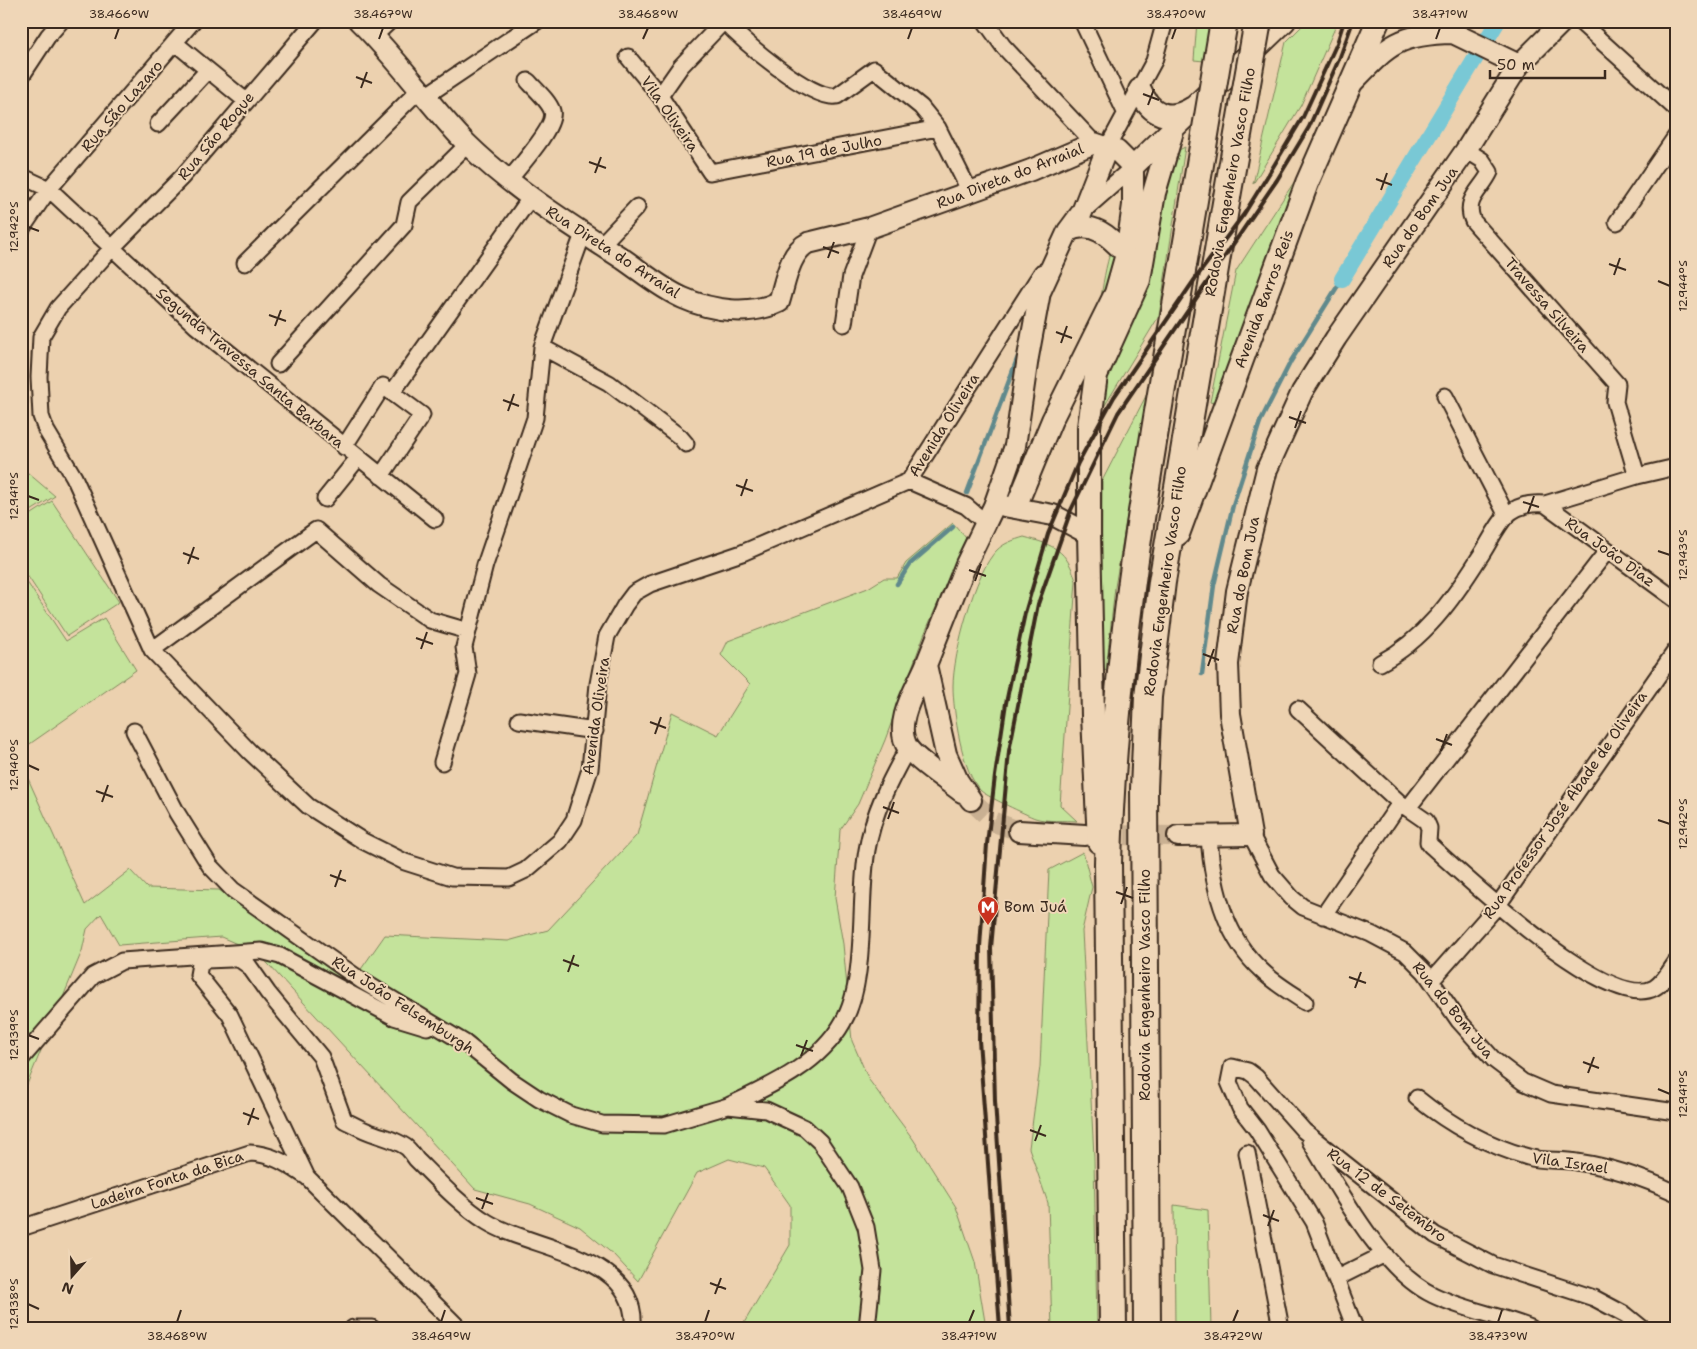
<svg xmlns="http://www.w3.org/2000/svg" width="1697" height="1349" viewBox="0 0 1697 1349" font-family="'Shantell Sans',sans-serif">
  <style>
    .green { fill: #c4e39b; stroke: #80865c }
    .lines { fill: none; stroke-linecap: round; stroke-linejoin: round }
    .stream { stroke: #60898c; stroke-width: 4.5 }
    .canal { stroke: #79c8d5; stroke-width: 16 }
    .secondary-tunnel { stroke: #c9b092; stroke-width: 20; stroke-dasharray: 20 10; stroke-linecap: butt }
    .street-casing { stroke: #3b2a1e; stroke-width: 19 }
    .secondary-casing { stroke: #3b2a1e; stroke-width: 24 }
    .primary-casing { stroke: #3b2a1e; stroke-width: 26 }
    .highway-casing { stroke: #3b2a1e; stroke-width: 30 }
    .street { stroke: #efd6b7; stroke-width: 15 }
    .secondary { stroke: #efd6b7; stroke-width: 20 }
    .primary { stroke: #efd6b7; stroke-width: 22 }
    .highway { stroke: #efd6b7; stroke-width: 26 }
    .rail { stroke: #3b2a1e; stroke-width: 4 }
    .highway-bridge-casing { stroke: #3b2a1e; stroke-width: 30; stroke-linecap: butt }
    .highway-bridge { stroke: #efd6b7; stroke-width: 26 }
    .ticks { fill: none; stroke: #3b2a1e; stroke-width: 2 }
    .labels { text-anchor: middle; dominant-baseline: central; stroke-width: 4; stroke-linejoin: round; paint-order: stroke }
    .street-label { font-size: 15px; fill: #3b2a1e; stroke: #efd6b7 }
    .poi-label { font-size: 15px; fill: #3b2a1e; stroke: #efd6b7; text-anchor: start }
    .neatline { fill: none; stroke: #3b2a1e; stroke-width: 2 }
    .ticks-label { font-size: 12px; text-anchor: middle; fill: #3b2a1e }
  </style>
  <rect width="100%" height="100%" fill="#ecd1af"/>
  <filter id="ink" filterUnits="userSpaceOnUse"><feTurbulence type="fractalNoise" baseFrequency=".02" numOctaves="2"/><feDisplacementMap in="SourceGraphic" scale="10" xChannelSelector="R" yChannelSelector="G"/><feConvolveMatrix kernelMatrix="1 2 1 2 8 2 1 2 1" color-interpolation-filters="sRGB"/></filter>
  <g filter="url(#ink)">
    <!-- green -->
    <path class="green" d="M1197,21H1210L1204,61L1194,60Z
      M1307,21H1338L1301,105L1253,184L1286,42Z
      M1185,147L1159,316L1099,415C1097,335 1093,256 1141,187C1147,179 1152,169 1159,162C1165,156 1177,151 1185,147Z
      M1296,179L1216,404L1210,402L1236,271Z
      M1148,392L1115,587L1106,671L1101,667L1102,481Z
      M21,467L55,496L21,517Z
      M52,501L119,602L67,636L21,566V521Z
      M953,523L966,538L924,635L885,740L858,804L840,830L835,898L843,944L852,1041L869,1080L913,1139L956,1207L975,1262L986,1328H741L790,1245V1205L764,1168L729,1159L697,1173L638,1281L614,1255L580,1227L530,1204L475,1189L258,953L221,937L119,945L101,914L87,929L82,951L21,1099V763L85,905L130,870L147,888L219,890L352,982L385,935L508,941L548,930L637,835L672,712L718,735L750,684L721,655L728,641L868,588L884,578H897L906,563Z
      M1024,537C1054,545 1067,550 1076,581L1060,805L1077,821C1064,820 1047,822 1035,818C1027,815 986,796 981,791C962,773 953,711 953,686C953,655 975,571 997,550C1004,543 1014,540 1024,537Z
      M21,573L66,641L104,618L136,670L21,750Z
      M1083,852L1092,887L1082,931L1094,1156L1097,1328H1052L1048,1203L1029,1148L1040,1067L1049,870Z
      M1174,1205L1208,1210L1211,1328H1175Z"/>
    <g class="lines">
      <!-- stream -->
      <path class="stream" d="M967,493L1019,354
        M897,584L910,564L953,527
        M1202,674L1214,585L1233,505L1260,422L1291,361L1342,279"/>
      <!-- canal -->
      <path class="canal" d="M1342,279L1498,21"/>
      <!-- secondary-tunnel -->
      <path class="secondary-tunnel" d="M971,800L994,822L1019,831
        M1095,835L1178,836"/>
      <!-- street casing -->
      <g class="street-casing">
        <path id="street" d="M315,21L182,177L113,247L58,308L41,337L39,377L41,416L46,430L74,477L152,650L250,752L308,806L363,841L405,862L452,877L509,878L526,870L560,841L574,820L590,769L598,684L607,636L625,605L634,593L650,584L742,553L909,481L1042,272
          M724,21C742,40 811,101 837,96L874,69L921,107L938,128L970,192
          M985,21L1003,46L1094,143
          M1082,21L1125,112
          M1579,21L1676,109
          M374,36L390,21
          M175,43L246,101
          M628,57L660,96L710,172L938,128
          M21,77L48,36L61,21
          M660,96L681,66L724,21
          M424,97L537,21
          M158,124L208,70
          M1107,148L1154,61L1165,21
          M1466,150L1482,160L1490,172C1482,190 1463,199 1473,221L1617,384L1615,402L1637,476
          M21,176L49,189L196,326L435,519
          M509,180C518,168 557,126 552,111C549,101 535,89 528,81
          M1083,211L1133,167
          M1617,222L1676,136
          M21,230L49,189L193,21
          M601,245L637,207
          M245,263L419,90
          M844,324L851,276L869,228
          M542,347L609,383L680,437L686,444
          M278,364L404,225L409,202L468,144
          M392,393L531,197
          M1445,396L1507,516
          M344,447L383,386L422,415L381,476
          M909,481L966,506L986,523
          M325,499L358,458
          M1545,504L1676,600
          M152,650L316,530L379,585L430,620L468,631
          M1380,663C1424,640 1453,599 1479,558C1488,545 1496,527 1506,516C1517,505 1532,503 1545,504L1637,476L1676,467
          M1298,709L1400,803L1426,821L1429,828L1428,842L1431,846C1466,877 1608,1013 1654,988C1663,983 1670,971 1676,962
          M519,720L595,731
          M134,731L177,813L210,866L233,890L362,981L465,1043L512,1081L539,1099L571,1115L602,1124L664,1125L728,1106L766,1110L805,1128L820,1142L850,1187L866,1227L873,1270L867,1328
          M442,762L468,674L464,647L485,565L535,418L542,347L583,234
          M1408,808L1607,551
          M1251,835L1272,875L1292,898L1303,907L1371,934L1405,952L1425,972L1459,1021L1494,1060L1523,1082L1551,1094L1676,1112
          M1209,836C1212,884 1225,937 1261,970C1274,983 1290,992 1305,1002
          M1323,916L1400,803
          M1432,980L1498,905L1676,650
          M21,1059L93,976L122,961L261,951L280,956L394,1017L427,1027
          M1417,1098C1450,1125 1486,1145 1528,1157C1544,1162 1560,1159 1577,1162C1612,1167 1644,1178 1676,1193
          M728,1106C770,1086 819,1065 843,1022C868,979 858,900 867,850C873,813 890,780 908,748
          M1310,1141C1339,1189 1381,1270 1433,1295C1464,1310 1499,1315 1531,1328
          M1247,1153L1281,1328
          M307,1177L230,1015L198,975L200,964L206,960L231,959H239L249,966L268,993L321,1057L344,1120C354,1125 364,1131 375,1134C386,1138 396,1140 406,1147C410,1150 413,1155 416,1159C437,1180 461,1206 487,1222C532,1250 639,1254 633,1328
          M21,1228L250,1153C273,1154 288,1165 307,1177L459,1328
          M1343,1275L1385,1254
          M353,1328H372
          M1355,1328L1314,1222L1257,1130L1240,1108L1229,1082L1232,1067L1248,1071L1256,1077L1304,1131L1435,1235L1493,1265L1594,1298L1626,1315L1642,1328"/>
      </g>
      <!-- secondary casing -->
      <g class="secondary-casing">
        <path id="secondary" d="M359,21C398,59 429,105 467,144C513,189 569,224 623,259C642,272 662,289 683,298C712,311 750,316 779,302C785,284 789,252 808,243L869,228L1031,170L1094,143L1117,151L1133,167
          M1445,23L1453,33L1519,65
          M1354,81C1389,44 1400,34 1453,33
          M1068,231C1092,219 1110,237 1126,254
          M1004,506L1053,515L1089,534
          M1016,507L1052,420L1115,293L1126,254L1133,205V167L1173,128
          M926,665C917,687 892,724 908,748C915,759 949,782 962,792
          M971,800L958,781L946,754L926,665L966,564L994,506L1015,446L1028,357L1040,292L1068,231L1082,212L1107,148
          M1019,831L1085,835
          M1178,836L1251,835L1230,714L1228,664L1237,591L1267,469L1302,392L1336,338L1466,150L1519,65L1563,21"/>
      </g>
      <!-- primary casing -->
      <g class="primary-casing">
        <path id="primary" d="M1140,90C1150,115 1170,123 1193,108
          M1178,534L1307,183L1378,21
          M1099,842L1093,716L1089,534V427L1096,375L1139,280L1154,193L1173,128L1284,21"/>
      </g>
      <!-- highway casing -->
      <g class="highway-casing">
        <path id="highway" d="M1113,1328L1108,864C1113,650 1153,441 1189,230
          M1147,1328L1144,789L1148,697L1162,582L1227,197"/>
      </g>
      <!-- street -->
      <use href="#street" class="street"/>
      <!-- secondary -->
      <use href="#secondary" class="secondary"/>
      <!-- primary -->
      <use href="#primary" class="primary"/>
      <!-- highway -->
      <use href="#highway" class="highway"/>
      <!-- rail -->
      <path class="rail" d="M1000,1328L979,1040L980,947L987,844L995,776L1006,703L1025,613L1048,534L1078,463L1114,397L1195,279L1244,214L1270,172L1303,117L1337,43L1344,21
        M1010,1328L995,1101L991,948L1009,751L1038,604L1071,510L1118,413L1277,180L1309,127L1340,57L1353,21"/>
      <!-- highway-bridge casing -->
      <g class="highway-bridge-casing">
        <path id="highway-bridge" d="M1227,197L1258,21
          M1189,230L1224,21"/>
      </g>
      <!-- highway-bridge -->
      <use href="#highway-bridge" class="highway-bridge"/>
    </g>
  </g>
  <!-- ticks -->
  <path class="ticks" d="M115,39L119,28M379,39L383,28M643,39L648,28M908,39L912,28M1172,39L1176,28M1436,39L1440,28M356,77L372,83M361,88L367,72M1143,94L1159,100M1148,105L1154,89M589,162L606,168M595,173L601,157M1376,179L1392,185M1381,190L1387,173M28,227L39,231M823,247L839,253M828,258L834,242M1609,264L1626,270M1614,275L1620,258M1658,281L1670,286M269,315L286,321M275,326L281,310M1056,332L1072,338M1061,343L1067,326M503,400L519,406M508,411L514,394M1289,417L1306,423M1295,428L1301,411M736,485L753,491M28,496L39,500M741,496L747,479M1523,502L1539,507M1528,513L1534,496M1658,551L1670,555M183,553L199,559M188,564L194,547M969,570L986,576M975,581L981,564M416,638L433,644M421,649L427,632M1203,654L1219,660M1208,666L1214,649M650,722L666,728M655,734L661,717M1436,739L1452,745M1441,751L1447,734M28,765L39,770M96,791L113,797M102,802L108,785M883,807L899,813M888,819L894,802M1658,820L1670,824M330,875L346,881M335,887L341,870M1116,892L1133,898M1121,904L1127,887M563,960L579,966M568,972L574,955M1349,977L1366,983M1355,988L1361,972M28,1035L39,1039M796,1045L813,1051M801,1056L807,1040M1583,1062L1599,1068M1588,1073L1594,1057M1658,1089L1670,1094M243,1113L259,1119M248,1125L254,1108M1030,1130L1046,1136M1035,1141L1041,1125M476,1198L493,1204M482,1209L488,1193M1263,1215L1279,1221M1268,1226L1274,1210M710,1283L726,1289M715,1294L721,1278M28,1304L39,1309M177,1322L181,1310M441,1322L445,1310M705,1322L709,1310M969,1322L974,1310M1233,1322L1238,1310M1498,1322L1502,1310"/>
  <!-- icons -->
  <defs>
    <g id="metro-pin" transform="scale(1.125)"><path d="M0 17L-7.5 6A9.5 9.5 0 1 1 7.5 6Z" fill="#c8321e" stroke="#efd6b7"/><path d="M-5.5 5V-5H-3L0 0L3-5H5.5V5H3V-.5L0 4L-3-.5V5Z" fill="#fff"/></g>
  </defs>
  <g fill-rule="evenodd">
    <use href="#metro-pin" x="988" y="907"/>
  </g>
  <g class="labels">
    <!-- street labels -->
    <g class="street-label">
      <text transform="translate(122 106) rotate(-49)">Rua São Lazaro</text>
      <text transform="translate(670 114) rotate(55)">Vila Oliveira</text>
      <text transform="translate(216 136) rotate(-50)">Rua São Roque</text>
      <text transform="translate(824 151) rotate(-11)">Rua 19 de Julho</text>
      <text transform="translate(1010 176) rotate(-21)">Rua Direta do Arraial</text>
      <text transform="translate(1230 182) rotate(-80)">Rodovia Engenheiro Vasco Filho</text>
      <text transform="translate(1420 217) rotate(-55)">Rua do Bom Jua</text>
      <text transform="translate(613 252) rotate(33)">Rua Direta do Arraial</text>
      <text transform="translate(1264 299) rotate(-70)">Avenida Barros Reis</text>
      <text transform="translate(1547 305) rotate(49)">Travessa Silveira</text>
      <text transform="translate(250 368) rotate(40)">Segunda Travessa Santa Barbara</text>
      <text transform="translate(944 425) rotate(-58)">Avenida Oliveira</text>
      <text transform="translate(1610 552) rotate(36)">Rua João Diaz</text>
      <text transform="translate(1243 575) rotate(-79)">Rua do Bom Jua</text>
      <text transform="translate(1165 581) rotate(-82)">Rodovia Engenheiro Vasco Filho</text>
      <text transform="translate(596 716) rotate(-82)">Avenida Oliveira</text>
      <text transform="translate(1565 805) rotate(-55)">Rua Professor José Abade de Oliveira</text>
      <text transform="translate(1145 985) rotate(-90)">Rodovia Engenheiro Vasco Filho</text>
      <text transform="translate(403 1005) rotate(33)">Rua João Felsemburgh</text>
      <text transform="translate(1453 1010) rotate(51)">Rua do Bom Jua</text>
      <text transform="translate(1570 1163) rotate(8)">Vila Israel</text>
      <text transform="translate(167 1180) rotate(-18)">Ladeira Fonta da Bica</text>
      <text transform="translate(1387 1195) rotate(37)">Rua 12 de Setembro</text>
    </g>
    <!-- poi labels -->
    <g class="poi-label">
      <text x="1004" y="907">Bom Juá</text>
    </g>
  </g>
  <!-- margin -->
  <rect width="1697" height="1349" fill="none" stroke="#efd6b7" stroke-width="55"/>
  <!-- north arrow -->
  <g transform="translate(72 1276) rotate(200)" stroke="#efd6b7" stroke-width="4" paint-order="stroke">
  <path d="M0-4L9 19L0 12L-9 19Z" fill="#3b2a1e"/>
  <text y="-8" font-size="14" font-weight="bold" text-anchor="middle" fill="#3b2a1e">N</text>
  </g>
  <!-- scale -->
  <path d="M1490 70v8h115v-8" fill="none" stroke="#3b2a1e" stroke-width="2.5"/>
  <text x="1497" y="70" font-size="15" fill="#3b2a1e" stroke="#efd6b7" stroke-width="4" paint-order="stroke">50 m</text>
  <rect x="28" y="28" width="1642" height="1294" class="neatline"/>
  <g class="ticks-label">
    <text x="119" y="18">38.466°W</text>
    <text x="383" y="18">38.467°W</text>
    <text x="648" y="18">38.468°W</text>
    <text x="912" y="18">38.469°W</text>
    <text x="1176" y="18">38.470°W</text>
    <text x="1440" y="18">38.471°W</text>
    <text transform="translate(14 227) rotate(-90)" y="4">12.942°S</text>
    <text transform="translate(1683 286) rotate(-90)" y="4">12.944°S</text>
    <text transform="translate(14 496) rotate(-90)" y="4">12.941°S</text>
    <text transform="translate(1683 555) rotate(-90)" y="4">12.943°S</text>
    <text transform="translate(14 765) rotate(-90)" y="4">12.940°S</text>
    <text transform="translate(1683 824) rotate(-90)" y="4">12.942°S</text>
    <text transform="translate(14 1035) rotate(-90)" y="4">12.939°S</text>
    <text transform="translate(1683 1094) rotate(-90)" y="4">12.941°S</text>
    <text transform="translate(14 1304) rotate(-90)" y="4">12.938°S</text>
    <text x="177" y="1340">38.468°W</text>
    <text x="441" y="1340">38.469°W</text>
    <text x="705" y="1340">38.470°W</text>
    <text x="969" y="1340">38.471°W</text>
    <text x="1233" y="1340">38.472°W</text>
    <text x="1498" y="1340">38.473°W</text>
  </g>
</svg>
